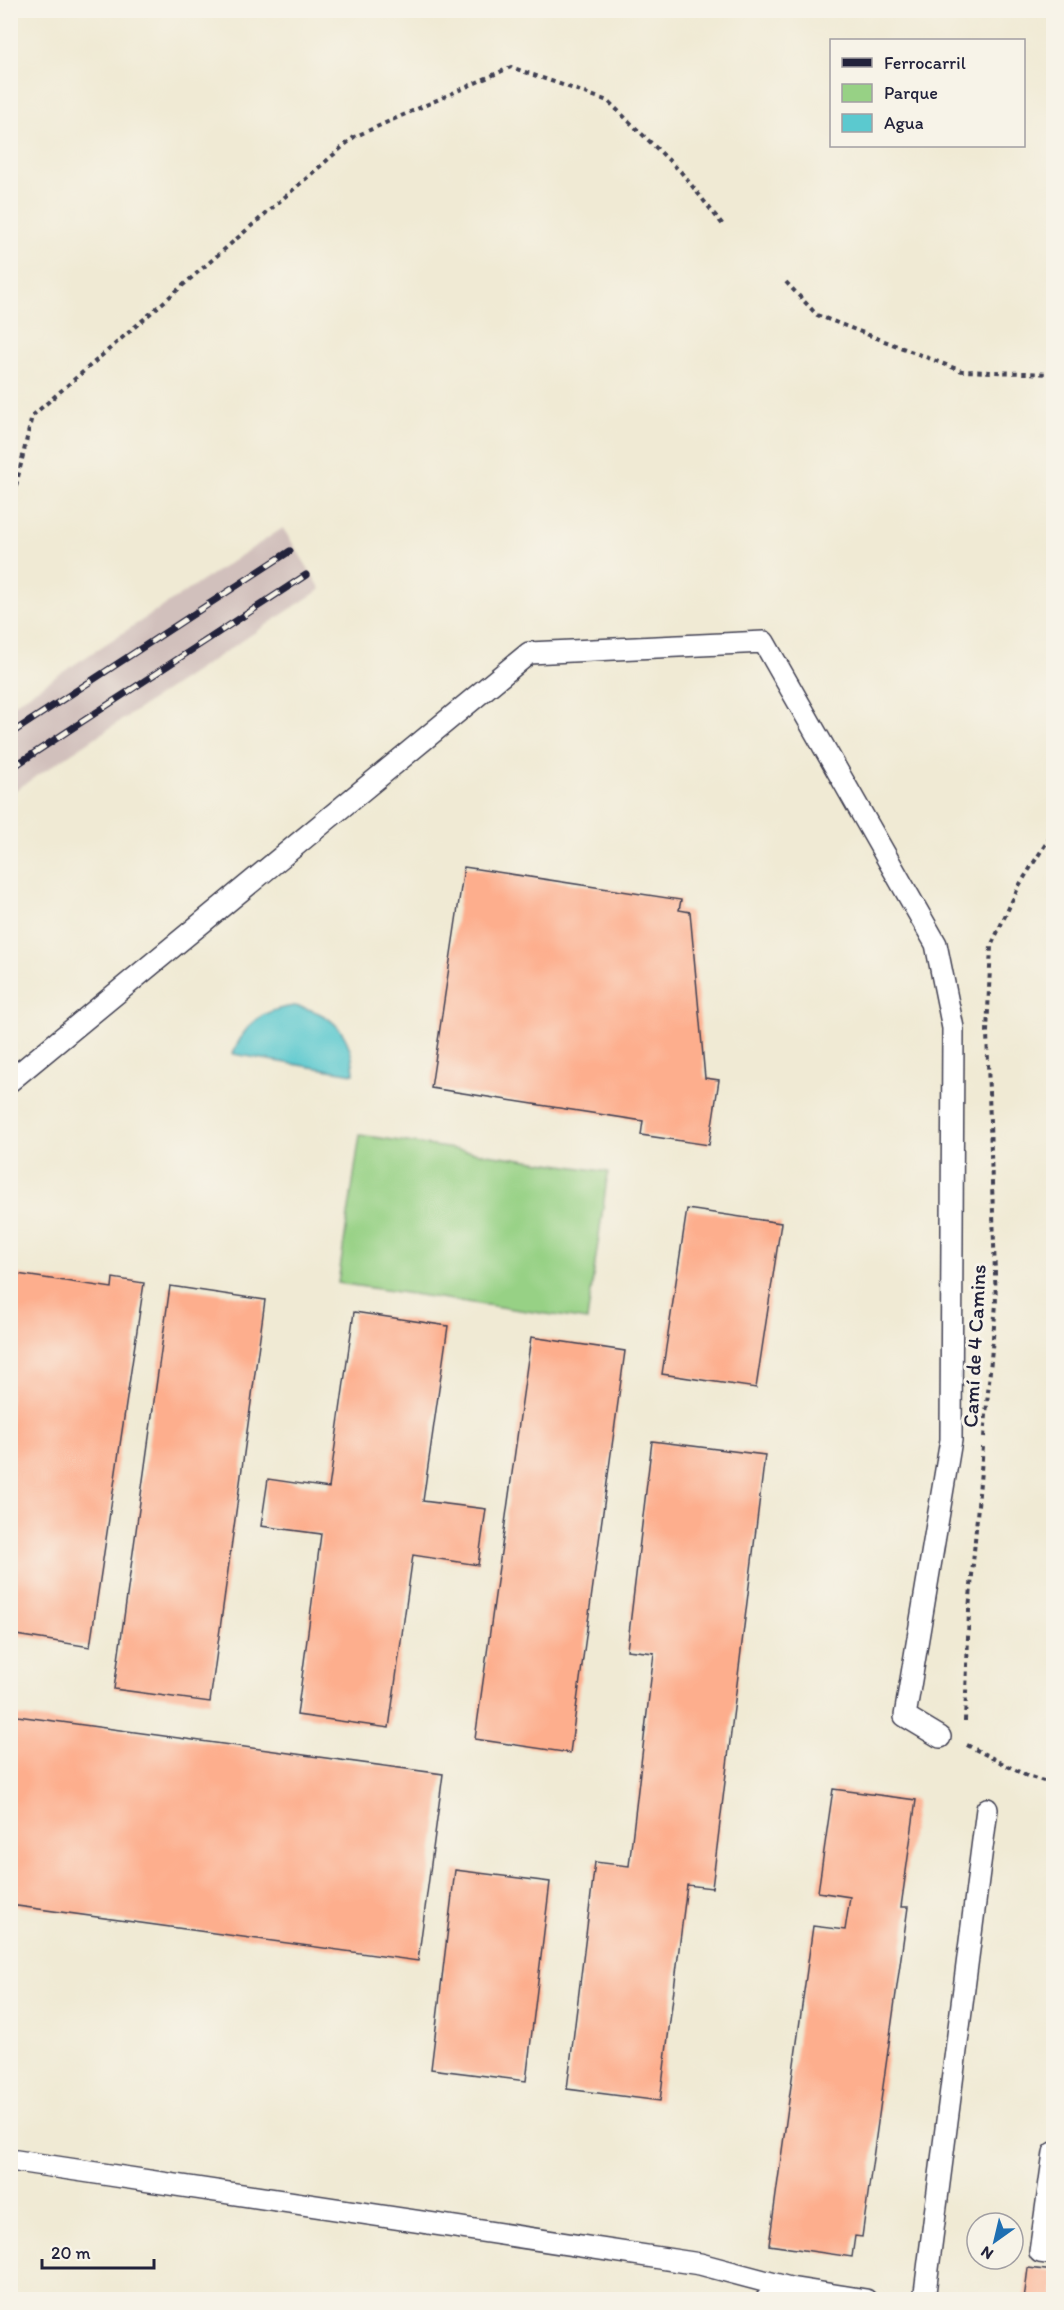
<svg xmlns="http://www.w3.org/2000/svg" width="1064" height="2310" viewBox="0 0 1064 2310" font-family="Itim,sans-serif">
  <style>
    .industrial { fill: #d1c0bc }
    .green { fill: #97d185; stroke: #5c7a60; stroke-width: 1.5 }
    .water { fill: #5bc9cf; stroke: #3e7685; stroke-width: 1.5 }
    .building { fill: #fdae8d }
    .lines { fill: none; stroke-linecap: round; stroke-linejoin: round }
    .lane-casing { stroke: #414052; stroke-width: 24 }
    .path { stroke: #414052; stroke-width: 4; stroke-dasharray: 4.5 4.5; stroke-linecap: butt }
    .lane { stroke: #fff; stroke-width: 21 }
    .rail-casing { stroke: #22223b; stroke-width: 7 }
    .rail { stroke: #f7f3e8; stroke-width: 4.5; stroke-dasharray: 14; stroke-linecap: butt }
    .labels { text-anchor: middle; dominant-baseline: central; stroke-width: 6; stroke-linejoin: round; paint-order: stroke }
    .street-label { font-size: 21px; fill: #22223b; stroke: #f7f3e8 }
  </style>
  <rect width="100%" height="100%" fill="#f7f3e8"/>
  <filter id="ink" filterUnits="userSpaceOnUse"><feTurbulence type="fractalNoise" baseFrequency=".0167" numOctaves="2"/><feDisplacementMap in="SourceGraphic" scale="12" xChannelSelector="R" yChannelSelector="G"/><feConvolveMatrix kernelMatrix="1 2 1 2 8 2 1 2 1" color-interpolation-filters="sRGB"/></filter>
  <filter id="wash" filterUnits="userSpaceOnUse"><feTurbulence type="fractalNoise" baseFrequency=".008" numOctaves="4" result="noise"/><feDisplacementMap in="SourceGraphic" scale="24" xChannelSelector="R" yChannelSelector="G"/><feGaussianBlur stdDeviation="1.35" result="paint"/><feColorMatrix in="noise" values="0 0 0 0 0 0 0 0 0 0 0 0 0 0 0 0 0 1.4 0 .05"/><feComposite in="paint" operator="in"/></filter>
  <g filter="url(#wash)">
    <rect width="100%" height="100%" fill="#f0ead4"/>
    <!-- industrial -->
    <path class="industrial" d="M283,528L321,589L11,793V706Z"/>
    <!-- green -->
    <path class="green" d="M360,1135L608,1172L587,1320L338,1283Z"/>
    <!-- water -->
    <path class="water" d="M294,1006C334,1012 352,1035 354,1074L233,1054C245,1023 261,1010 294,1006Z"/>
    <g id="blocks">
      <!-- building -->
      <path class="building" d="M464,867L681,900L679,910L690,912L705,1078L719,1080L709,1145L641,1135L643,1121L431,1088Z
        M687,1209L781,1223L756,1388L662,1374Z
        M10,1273L112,1288L113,1278L144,1283L90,1647L10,1634Z
        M170,1286L265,1300L210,1702L114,1689Z
        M354,1312L448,1326L423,1501L486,1509L478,1565L413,1555L389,1728L297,1715L321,1534L261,1526L268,1479L329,1488Z
        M531,1337L625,1351L570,1753L475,1739Z
        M652,1441L765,1455L712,1888L687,1885L660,2101L567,2089L595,1862L629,1866L654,1653L627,1650Z
        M10,1715L443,1774L418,1961L10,1905Z
        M833,1789L916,1800L901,1907H908L862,2237L855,2236L852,2257L769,2245L813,1926L845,1930L850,1897L818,1892Z
        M455,1870L550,1882L526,2081L431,2069Z
        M1028,2268L1054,2271V2300H1024Z"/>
    </g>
  </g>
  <g filter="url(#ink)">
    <use href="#blocks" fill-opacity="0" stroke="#414052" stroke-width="1.5"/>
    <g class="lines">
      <!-- lane casing -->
      <g class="lane-casing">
        <path id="lane" d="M10,1081L529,653L764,642L936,944L953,1028L951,1440L905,1716L940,1737
          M1054,2153L1040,2252L1054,2254
          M10,2160L700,2264L790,2288
          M766,2300L772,2294L790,2288L866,2300
          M924,2300L987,1809"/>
      </g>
      <!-- path -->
      <path class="path" d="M786,282L817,315L962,371L1054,374
        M10,512L32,416L354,137L511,67L608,101L681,172L723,225
        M984,1437L996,1304L987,1032L991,946L1020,884L1054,831
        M965,1721L969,1610L983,1447
        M967,1745L1027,1776L1054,1784"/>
      <!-- lane -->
      <use href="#lane" class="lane"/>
      <!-- rail casing -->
      <g class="rail-casing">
        <path id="rail" d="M10,734L290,551
          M10,769L306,575"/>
      </g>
      <!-- rail -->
      <use href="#rail" class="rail"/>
    </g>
  </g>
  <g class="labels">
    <!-- street labels -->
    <g class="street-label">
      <text transform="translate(974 1346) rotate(-87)">Camí de 4 Camins</text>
    </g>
  </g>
  <!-- margin -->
  <rect width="1064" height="2310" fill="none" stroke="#f7f3e8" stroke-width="36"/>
  <!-- legend -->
  <rect x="830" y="39" width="195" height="108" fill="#f7f3e8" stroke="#a29fa3" stroke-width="1.5"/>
  <rect x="842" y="58" width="30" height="9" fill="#22223b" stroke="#a29fa3" stroke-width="1.5"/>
  <text x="884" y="69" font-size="18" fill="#22223b">Ferrocarril</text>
  <rect x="842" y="84" width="30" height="18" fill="#97d185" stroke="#a29fa3" stroke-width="1.5"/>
  <text x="884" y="99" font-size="18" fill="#22223b">Parque</text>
  <rect x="842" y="114" width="30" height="18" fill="#5bc9cf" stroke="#a29fa3" stroke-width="1.5"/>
  <text x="884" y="129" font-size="18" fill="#22223b">Agua</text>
  <!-- north arrow -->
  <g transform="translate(995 2241) rotate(214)"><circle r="28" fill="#f7f3e8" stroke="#a29fa3" stroke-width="1.5"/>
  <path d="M0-4.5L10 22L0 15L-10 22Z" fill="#1f6fb2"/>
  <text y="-9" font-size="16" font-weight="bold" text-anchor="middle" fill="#22223b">N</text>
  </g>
  <!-- scale -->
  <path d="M42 2259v9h112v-9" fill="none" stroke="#22223b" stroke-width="3"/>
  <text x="51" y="2259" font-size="18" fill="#22223b" stroke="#f7f3e8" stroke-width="4.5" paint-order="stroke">20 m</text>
</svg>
